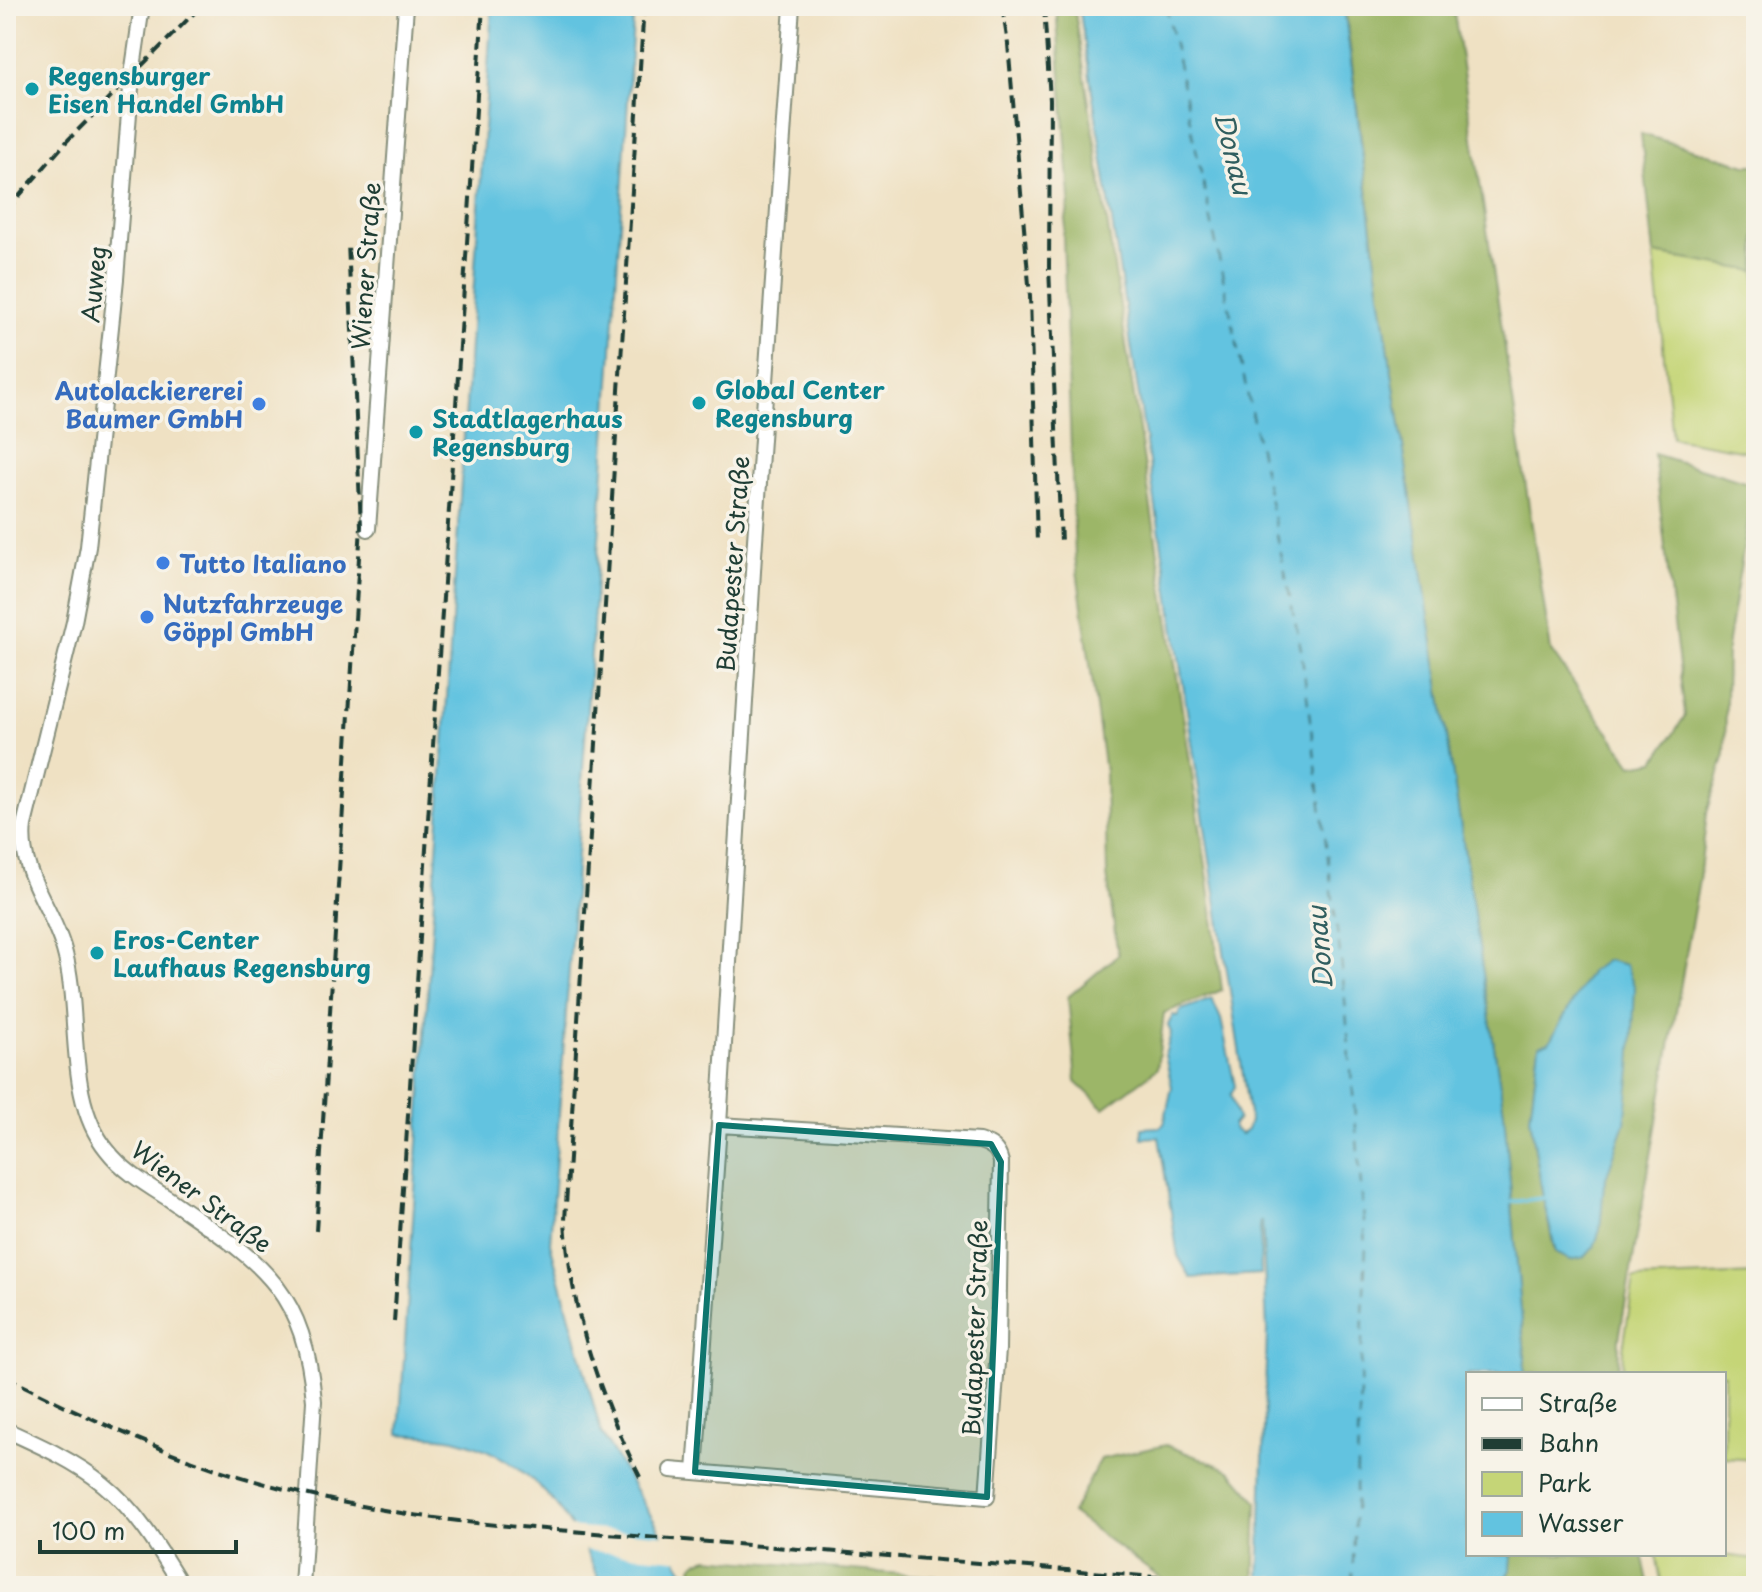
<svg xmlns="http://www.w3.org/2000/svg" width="1762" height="1592" viewBox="0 0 1762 1592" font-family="'Playpen Sans',sans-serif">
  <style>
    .green { fill: #c5d577; stroke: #728956; stroke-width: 2 }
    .forest { fill: #9cb668; stroke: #5e7a4e; stroke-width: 2; fill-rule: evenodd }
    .water { fill: #62c3e0; stroke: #40808a; stroke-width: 2 }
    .pier { fill: #efe1c3 }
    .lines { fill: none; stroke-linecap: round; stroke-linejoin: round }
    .stream { stroke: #62c3e0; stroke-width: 4 }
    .ferry { stroke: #305e5f; stroke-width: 2; stroke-dasharray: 10 8; stroke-linecap: butt }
    .street-casing { stroke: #878f7c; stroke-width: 18 }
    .street { stroke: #fff; stroke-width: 14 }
    .rail { stroke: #1f3d34; stroke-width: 4; stroke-dasharray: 12 6; stroke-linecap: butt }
    .marked { fill: #0f766e; fill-opacity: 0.2; stroke: #0f766e; stroke-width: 6; stroke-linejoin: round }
    .culture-dot { fill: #0f9aa8; stroke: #f7f3e8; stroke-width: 3 }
    .shop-dot { fill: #3f7fe0; stroke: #f7f3e8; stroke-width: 3 }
    .labels { text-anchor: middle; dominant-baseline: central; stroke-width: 7; stroke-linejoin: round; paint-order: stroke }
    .culture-label { font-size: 24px; font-weight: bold; fill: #0d838f; stroke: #f7f3e8; text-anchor: start }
    .street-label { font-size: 24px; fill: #1f3d34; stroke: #f7f3e8 }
    .shop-label { font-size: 24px; font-weight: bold; fill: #366cbe; stroke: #f7f3e8; text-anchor: start }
    .water-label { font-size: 26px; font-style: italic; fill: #305e5f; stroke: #f7f3e8 }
  </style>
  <rect width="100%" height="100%" fill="#f7f3e8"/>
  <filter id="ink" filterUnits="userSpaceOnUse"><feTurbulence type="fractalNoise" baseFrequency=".0125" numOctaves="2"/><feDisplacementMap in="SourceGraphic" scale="16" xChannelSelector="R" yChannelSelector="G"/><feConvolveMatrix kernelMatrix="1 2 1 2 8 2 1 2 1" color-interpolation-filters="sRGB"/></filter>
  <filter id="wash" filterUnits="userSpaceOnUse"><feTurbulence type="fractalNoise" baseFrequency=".006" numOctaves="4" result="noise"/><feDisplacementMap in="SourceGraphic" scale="32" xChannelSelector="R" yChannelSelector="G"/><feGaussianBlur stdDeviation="1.8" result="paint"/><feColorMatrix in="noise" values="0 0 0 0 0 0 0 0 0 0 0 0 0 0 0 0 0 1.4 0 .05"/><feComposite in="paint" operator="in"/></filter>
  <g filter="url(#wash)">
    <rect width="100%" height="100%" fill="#efe1c3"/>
    <!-- green -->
    <path class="green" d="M1654,254L1756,271V400L1746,451L1672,438Z
      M1756,1274V1460L1724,1458V1374H1622L1623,1349L1634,1279Z
      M1656,1554H1713L1756,1559V1586H1662Z"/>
    <!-- forest -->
    <path class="forest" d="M1056,6H1074L1208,879L1222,990L1164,1013L1157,1069L1104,1108L1076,1082L1068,997L1118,955L1107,875L1105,772L1075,556L1063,235L1070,198Z
      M1345,6H1453L1551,651L1632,765L1655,761L1685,716L1654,454L1754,485L1727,647L1725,754L1707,813L1699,880L1619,1339L1618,1374H1524L1525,1357L1504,1112L1379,287ZM1549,1043L1625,1123C1618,1143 1608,1164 1604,1184C1598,1212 1605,1235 1585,1257L1555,1253L1543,1198L1530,1117L1539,1046Z
      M1641,134L1746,165H1756V271L1654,254Z
      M1166,1445L1230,1470L1257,1501L1254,1586H1171L1072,1513L1101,1459Z
      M1512,1554H1642L1649,1586H1507Z
      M707,1558L1008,1583L1009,1586H704L696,1582L692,1567L696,1562Z"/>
    <!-- water -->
    <path class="water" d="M492,6H634L610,381L550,1243L601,1432L693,1586H602C573,1517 532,1458 454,1439C437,1435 417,1436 399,1434Z
      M1079,6H1344L1379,287L1504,1112L1525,1357L1524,1374H1468V1554H1512L1511,1570L1501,1586H1259L1267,1330L1262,1221H1260L1261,1274L1191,1278L1178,1256L1159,1137L1142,1138V1128L1160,1127L1164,1124L1172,1087L1165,1055L1171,1033L1168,1025L1173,1015L1177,1016L1181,1010L1212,999L1221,1019L1235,1086L1231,1095L1238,1119L1233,1125V1129L1241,1134L1247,1130L1250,1121Z
      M1607,960L1626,965L1635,988L1631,1070L1625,1123L1604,1184L1600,1230L1594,1247L1585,1257L1570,1260L1556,1253L1543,1198L1530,1117L1539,1046L1549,1042L1591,971Z"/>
    <!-- pier -->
    <path class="pier" d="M567,1527L668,1535L683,1560L582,1550Z
      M1256,1576L1391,1586H1255Z"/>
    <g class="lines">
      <!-- stream -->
      <path class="stream" d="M1512,1202L1543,1198"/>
      <!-- ferry -->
      <path class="ferry" d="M1166,6L1301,649L1343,977L1366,1244L1352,1586"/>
    </g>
  </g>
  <g filter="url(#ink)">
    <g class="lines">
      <!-- street casing -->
      <g class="street-casing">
        <path id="street" d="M142,6L132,75L116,279L88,547L74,622L24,825C18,872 52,906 64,950C82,1012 64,1098 107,1150C123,1171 147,1185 169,1199C257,1261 304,1284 314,1401L302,1586
          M368,529L406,6
          M6,1430C39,1445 75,1461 103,1484C137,1511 160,1550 182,1586
          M671,1470L987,1497L998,1349L1001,1162C998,1149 992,1145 979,1141L719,1125L754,555L792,6
          M695,1472L719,1125"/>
      </g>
      <!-- street -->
      <use href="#street" class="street"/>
      <!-- rail -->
      <path class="rail" d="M1002,6L1008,44L1030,296L1037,543
        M1044,6L1050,100L1049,267L1061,542
        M6,211L68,140L201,6
        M316,1231L361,526L348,243
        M394,1322L483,6
        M6,1377C66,1407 127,1436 190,1460C296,1498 408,1518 519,1527L1270,1586
        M640,1477C600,1398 570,1309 565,1220L644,6"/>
    </g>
  </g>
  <!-- marked area -->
  <path class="marked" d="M719,1125L991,1144L1001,1162L987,1497L695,1472Z"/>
  <!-- markers -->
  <g class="culture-dot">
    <circle cx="32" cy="89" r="8"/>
    <circle cx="699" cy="403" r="8"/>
    <circle cx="416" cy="432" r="8"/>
    <circle cx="97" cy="953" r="8"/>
  </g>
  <g class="shop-dot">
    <circle cx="259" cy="404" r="8"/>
    <circle cx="163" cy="563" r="8"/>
    <circle cx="147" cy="617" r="8"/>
  </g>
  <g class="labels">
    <!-- culture labels -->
    <g class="culture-label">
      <text x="48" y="75">Regensburger<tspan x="48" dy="28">Eisen Handel GmbH</tspan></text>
      <text x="715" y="389">Global Center<tspan x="715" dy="28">Regensburg</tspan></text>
      <text x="432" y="418">Stadtlagerhaus<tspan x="432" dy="28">Regensburg</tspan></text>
      <text x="113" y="939">Eros-Center<tspan x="113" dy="28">Laufhaus Regensburg</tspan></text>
    </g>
    <!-- street labels -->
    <g class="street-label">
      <text transform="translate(365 266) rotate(-86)">Wiener Straße</text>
      <text transform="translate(93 284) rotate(-84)">Auweg</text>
      <text transform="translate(732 564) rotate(-86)">Budapester Straße</text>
      <text transform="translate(202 1196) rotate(37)">Wiener Straße</text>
      <text transform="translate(974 1328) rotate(-88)">Budapester Straße</text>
    </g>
    <!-- shop labels -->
    <g class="shop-label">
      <text x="243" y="390" text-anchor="end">Autolackiererei<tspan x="243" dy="28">Baumer GmbH</tspan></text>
      <text x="179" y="563">Tutto Italiano</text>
      <text x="163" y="603">Nutzfahrzeuge<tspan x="163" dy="28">Göppl GmbH</tspan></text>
    </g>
    <!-- water labels -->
    <g class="water-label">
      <text transform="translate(1234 153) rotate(76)">Donau</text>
      <text transform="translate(1319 948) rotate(-95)">Donau</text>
    </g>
  </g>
  <!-- margin -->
  <rect width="1762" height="1592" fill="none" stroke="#f7f3e8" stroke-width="32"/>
  <!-- legend -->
  <rect x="1466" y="1372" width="260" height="184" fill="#f7f3e8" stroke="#a1aaa0" stroke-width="2"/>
  <rect x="1482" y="1398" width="40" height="12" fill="#ffffff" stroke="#a1aaa0" stroke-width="2"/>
  <text x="1538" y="1412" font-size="24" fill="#1f3d34">Straße</text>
  <rect x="1482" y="1438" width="40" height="12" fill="#1f3d34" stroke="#a1aaa0" stroke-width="2"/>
  <text x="1538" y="1452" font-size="24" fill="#1f3d34">Bahn</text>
  <rect x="1482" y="1472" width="40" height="24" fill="#c5d577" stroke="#a1aaa0" stroke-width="2"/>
  <text x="1538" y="1492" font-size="24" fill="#1f3d34">Park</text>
  <rect x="1482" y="1512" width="40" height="24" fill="#62c3e0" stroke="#a1aaa0" stroke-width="2"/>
  <text x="1538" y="1532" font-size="24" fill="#1f3d34">Wasser</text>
  <!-- scale -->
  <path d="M40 1540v12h196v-12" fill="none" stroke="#1f3d34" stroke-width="4"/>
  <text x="52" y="1540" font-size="24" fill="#1f3d34" stroke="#f7f3e8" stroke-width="6" paint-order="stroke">100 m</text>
</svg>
